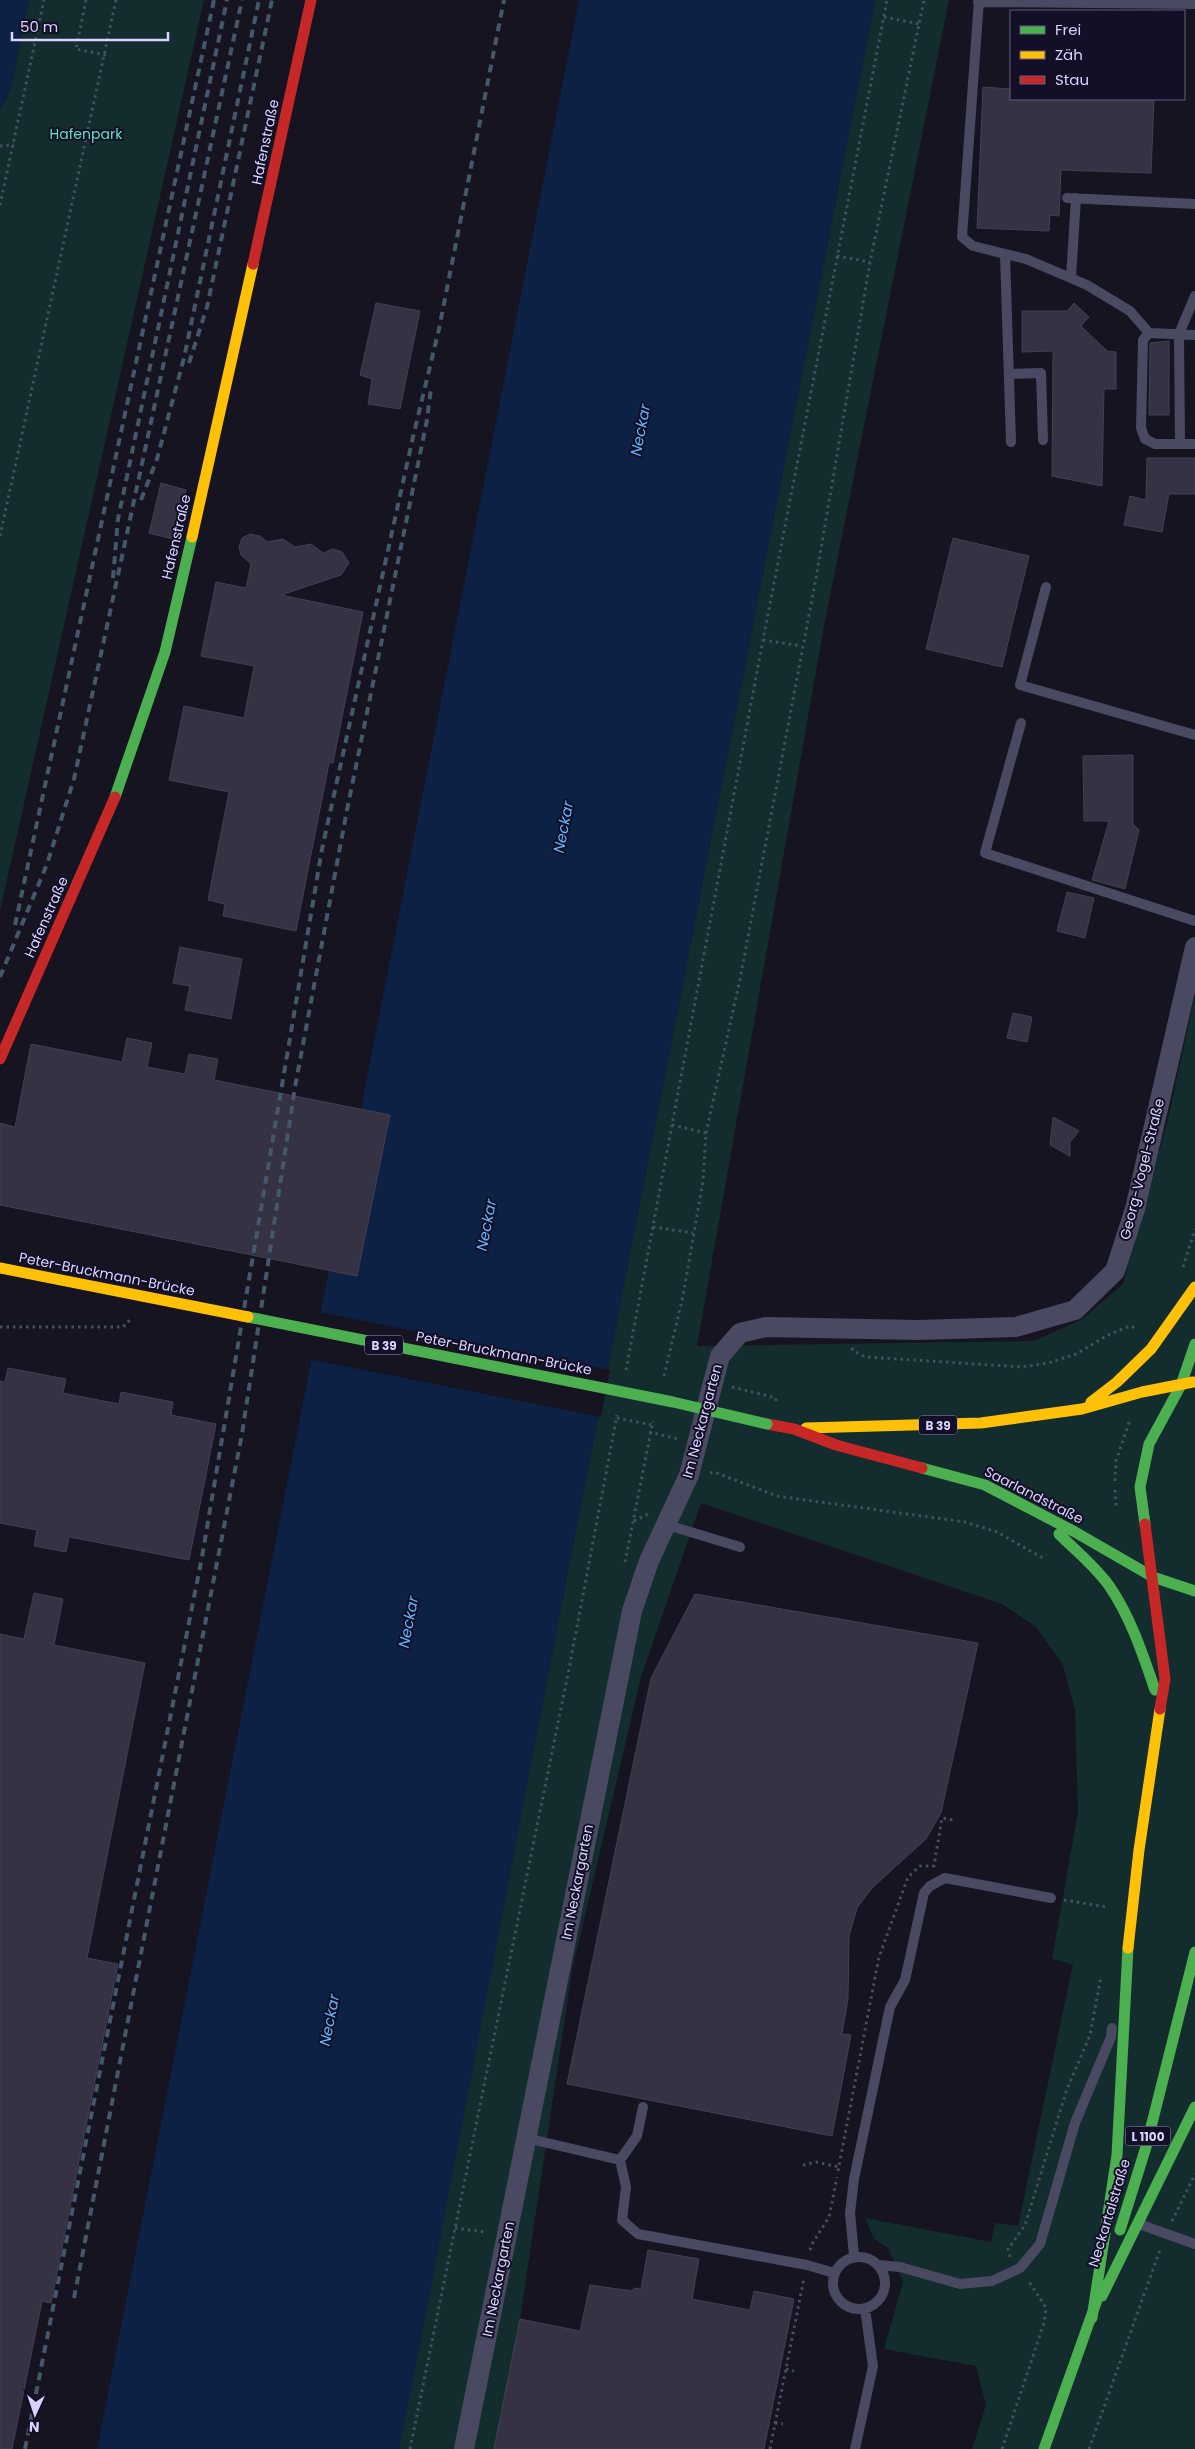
<svg xmlns="http://www.w3.org/2000/svg" width="1195" height="2449" viewBox="0 0 1195 2449" font-family="Poppins,sans-serif">
  <style>
    .green { fill: #132c2d }
    .water { fill: #0d2144 }
    .pier { fill: #161421 }
    .building { fill: #343243; stroke: #433f54 }
    .lines { fill: none; stroke-linecap: round; stroke-linejoin: round }
    .path { stroke: #44505f; stroke-width: 3; stroke-dasharray: 2.5 4; stroke-linecap: butt }
    .lane { stroke: #4a4962; stroke-width: 10 }
    .street { stroke: #4a4962; stroke-width: 20 }
    .fast { stroke: #4caf50; stroke-width: 11 }
    .slow { stroke: #ffc107; stroke-width: 11 }
    .jam { stroke: #c62828; stroke-width: 11 }
    .rail { stroke: #43596b; stroke-width: 4; stroke-dasharray: 8 6; stroke-linecap: butt }
    .fast-bridge { stroke: #4caf50; stroke-width: 11 }
    .slow-bridge { stroke: #ffc107; stroke-width: 11 }
    .labels { text-anchor: middle; dominant-baseline: central; stroke-width: 4; stroke-linejoin: round; paint-order: stroke }
    .shield { fill: #130f26; stroke: #9e99be; stroke-width: 1 }
    .shield-label { font-size: 12px; font-weight: bold; fill: #d9d4ff }
    .park-label { font-size: 14px; fill: #5fe0c0; stroke: #130f26 }
    .street-label { font-size: 14px; fill: #d9d4ff; stroke: #130f26 }
    .water-label { font-size: 15px; font-style: italic; fill: #62b6ff; stroke: #130f26 }
  </style>
  <rect width="100%" height="100%" fill="#161421"/>
  <!-- green -->
  <path class="green" d="M29,0H204L0,911V110L10,91Z
    M875,0H949L824,626L697,1346L1034,1341L1081,1320L1123,1284L1168,1119L1195,994V2449H972L986,2405L976,2366L884,2349L903,2282L888,2248L874,2239L865,2218L991,2242L995,2223L1018,2226L1073,1964L1052,1959L1078,1812L1075,1710L1063,1665L1036,1627L1002,1604L701,1503L641,1677L572,1971L520,2319L494,2449H399L560,1612Z"/>
  <!-- water -->
  <path class="water" d="M0,0H29L10,91L0,110Z
    M579,0H875L560,1612L417,2360L399,2449H97Z"/>
  <!-- pier -->
  <path class="pier" d="M318,1312L610,1370L601,1417L309,1359Z"/>
  <!-- building -->
  <path class="building" d="M983,87L1011,89V99H1154L1151,173L1061,170L1059,216L1050,215L1049,231L977,228Z
    M376,303L420,311L400,409L368,404L372,379L360,375Z
    M1074,303L1089,317L1081,326L1107,351L1116,352V389H1104L1102,486L1052,476L1053,351L1022,352V311H1067Z
    M1169,341V415H1149L1150,343Z
    M1147,458H1195V494H1169L1162,532L1124,525L1130,496L1146,500Z
    M161,483L186,490L173,539L149,533Z
    M250,534L260,536L267,542L283,539L295,547L311,544L323,553L333,549L342,552L349,563L341,575L281,595L363,612L333,763H329L296,931L223,916L225,904L208,900L229,792L169,780L184,706L244,718L254,666L201,656L216,582L246,588L251,564L241,555L239,547L242,538Z
    M953,538L1029,556L1002,667L926,649Z
    M1133,755V824L1139,830L1125,889L1092,880L1109,821H1084L1083,756Z
    M1067,892L1094,898L1085,938L1057,931Z
    M180,947L242,959L231,1019L185,1010L190,986L173,983Z
    M1013,1013L1032,1017L1027,1042L1007,1038Z
    M127,1038L152,1043L147,1067L185,1074L189,1054L218,1059L214,1080L390,1115L357,1276L0,1205V1123L15,1127L31,1044L122,1062Z
    M1053,1117L1079,1131L1070,1142V1156L1050,1145Z
    M8,1368L66,1379L63,1393L119,1404L121,1392L173,1402L171,1415L216,1424L189,1560L69,1537L66,1552L34,1546L37,1530L0,1523V1381L5,1382Z
    M34,1593L63,1599L54,1645L145,1663L87,1958L118,1964L51,2303L42,2301L12,2449H0V1634L24,1639Z
    M695,1594L978,1643L941,1813L926,1839L872,1888L857,1908L849,1936L848,1999L842,2034L851,2035L832,2136L567,2084L651,1678Z
    M648,2250L699,2259L692,2299L750,2310L754,2291L794,2299L764,2449H494L520,2319L580,2331L590,2285L632,2291L634,2288L641,2289Z"/>
  <g class="lines">
    <!-- path -->
    <path class="path" d="M86,0L76,49L106,55
      M884,17L919,24
      M0,146L14,145
      M0,205L44,0
      M837,256L870,262
      M0,536L116,0
      M763,640L802,646
      M672,1125L706,1133
      M653,1227L693,1233
      M1183,1267L1195,1229
      M0,1327H123L130,1320
      M852,1348L853,1351L866,1357L1022,1367L1048,1363L1076,1354L1108,1335L1130,1326L1138,1329
      M626,1370L763,640L887,0
      M664,1376L683,1296L703,1181L706,1133L740,979L816,578L870,262L924,0
      M732,1387L776,1398V1401
      M617,1418L652,1425
      M649,1432L678,1439
      M710,1473L714,1472L777,1496L965,1522L997,1532L1041,1557L1046,1554
      M1115,1481L1116,1461L1130,1420
      M1115,1490L1116,1506
      M634,1521L650,1513
      M625,1562L653,1421
      M1064,1900L1107,1907
      M803,2165L816,2162L839,2167
      M838,2171L879,1957L908,1877L920,1866H934L942,1818L953,1820
      M1172,2221L1195,2174
      M455,2228L485,2232
      M810,2250L812,2244L829,2217L837,2177
      M1010,2257L1008,2249L1025,2225L1066,2092L1090,2035L1101,1977
      M786,2369L794,2371
      M775,2423L783,2424
      M410,2449L569,1669L617,1415
      M770,2449L804,2278
      M1002,2449L1044,2323L1046,2308L1028,2280
      M1089,2449L1161,2247"/>
    <!-- lane -->
    <path class="lane" d="M979,0L962,237L973,246L1026,259L1087,285L1130,311L1149,333
      M978,2L1195,4
      M1067,198L1195,204
      M1005,254L1011,442
      M1071,278L1076,198
      M1195,335L1149,333L1143,340L1141,428L1145,439L1155,444H1195
      M1009,374L1041,373L1043,440
      M1180,444L1179,334L1195,296
      M1046,587L1020,685L1195,735
      M1021,723L985,853L1195,921
      M664,1524L740,1547
      M526,2138L620,2160L626,2187L622,2220L638,2234L807,2265L834,2273
      M620,2160L637,2136L643,2107
      M1139,2224L1195,2244
      M854,2256L850,2213L854,2179L890,2007L905,1980L924,1893L930,1886L945,1878L1051,1898
      M833 2283a26 26 0 1 1 52 0a26 26 0 1 1-52 0Z
      M879,2265L900,2267L960,2284L992,2281L1020,2268L1040,2244L1075,2123L1111,2037L1112,2028
      M855,2449L873,2366L865,2309"/>
    <!-- street -->
    <path class="street" d="M464,2449L632,1611L649,1561L689,1475L720,1356L740,1333L766,1327L918,1330L1016,1327L1075,1310L1115,1271L1135,1209L1195,947"/>
    <!-- fast -->
    <path class="fast" d="M115,797L165,652L192,537
      M922,1468L985,1485L1075,1532L1153,1577L1195,1591
      M1145,1524L1140,1487L1149,1444L1181,1385L1195,1344
      M1059,1534C1076,1551 1096,1567 1110,1587C1131,1618 1143,1655 1155,1690
      M1120,2230L1146,2147L1195,1952
      M1102,2296L1195,2107
      M1092,2318L1117,2155L1128,1948
      M1044,2449L1097,2300"/>
    <!-- slow -->
    <path class="slow" d="M192,537L253,264
      M1091,1402L1117,1382L1151,1349L1195,1287
      M806,1428L981,1423L1082,1409L1142,1392L1193,1382
      M1128,1948L1139,1850L1160,1709"/>
    <!-- jam -->
    <path class="jam" d="M253,264L311,0
      M0,1059L115,797
      M767,1424L794,1429L836,1445L922,1468
      M1145,1524L1165,1679L1160,1709"/>
    <!-- rail -->
    <path class="rail" d="M189,363L207,307L272,0
      M141,500L157,459L184,358L259,0
      M113,578L118,519L227,0
      M15,925L214,0
      M0,977L47,864L74,779L242,0
      M74,2298L242,1434L295,1087L347,810L427,420L431,388
      M25,2449L202,1557L322,849L413,437L439,329L504,0"/>
    <!-- fast-bridge -->
    <path class="fast-bridge" d="M248,1317L673,1402L767,1424"/>
    <!-- slow-bridge -->
    <path class="slow-bridge" d="M0,1268L248,1317"/>
  </g>
  <g class="labels">
    <!-- shield labels -->
    <g class="shield">
      <rect x="365" y="1335.5" width="38" height="19" rx="4"/>
      <rect x="919" y="1415.5" width="38" height="19" rx="4"/>
      <rect x="1125.5" y="2126.5" width="45" height="19" rx="4"/>
    </g>
    <g class="shield-label">
      <text x="384" y="1345">B 39</text>
      <text x="938" y="1425">B 39</text>
      <text x="1148" y="2136">L 1100</text>
    </g>
    <!-- park labels -->
    <g class="park-label">
      <text x="86" y="134">Hafenpark</text>
    </g>
    <!-- street labels -->
    <g class="street-label">
      <text transform="translate(265 142) rotate(-78)">Hafenstraße</text>
      <text transform="translate(176 537) rotate(-77)">Hafenstraße</text>
      <text transform="translate(46 917) rotate(-66)">Hafenstraße</text>
      <text transform="translate(1142 1169) rotate(-76)">Georg-Vogel-Straße</text>
      <text transform="translate(107 1274) rotate(11)">Peter-Bruckmann-Brücke</text>
      <text transform="translate(504 1353) rotate(11)">Peter-Bruckmann-Brücke</text>
      <text transform="translate(702 1421) rotate(-75)">Im Neckargarten</text>
      <text transform="translate(1034 1495) rotate(27)">Saarlandstraße</text>
      <text transform="translate(577 1882) rotate(-79)">Im Neckargarten</text>
      <text transform="translate(1109 2213) rotate(-73)">Neckartalstraße</text>
      <text transform="translate(498 2279) rotate(-79)">Im Neckargarten</text>
    </g>
    <!-- water labels -->
    <g class="water-label">
      <text transform="translate(640 430) rotate(-79)">Neckar</text>
      <text transform="translate(563 827) rotate(-79)">Neckar</text>
      <text transform="translate(486 1225) rotate(-79)">Neckar</text>
      <text transform="translate(408 1622) rotate(-79)">Neckar</text>
      <text transform="translate(329 2020) rotate(-79)">Neckar</text>
    </g>
  </g>
  <!-- legend -->
  <rect x="1010" y="10" width="175" height="90" fill="#130f26" stroke="#625e7d"/>
  <rect x="1020" y="26" width="25" height="8" fill="#4caf50" stroke="#625e7d"/>
  <text x="1055" y="35" font-size="15" fill="#d9d4ff">Frei</text>
  <rect x="1020" y="51" width="25" height="8" fill="#ffc107" stroke="#625e7d"/>
  <text x="1055" y="60" font-size="15" fill="#d9d4ff">Zäh</text>
  <rect x="1020" y="76" width="25" height="8" fill="#c62828" stroke="#625e7d"/>
  <text x="1055" y="85" font-size="15" fill="#d9d4ff">Stau</text>
  <!-- north arrow -->
  <g transform="translate(35 2414) rotate(183)" stroke="#130f26" stroke-width="4" paint-order="stroke">
  <path d="M0-4L9 19L0 12L-9 19Z" fill="#d9d4ff"/>
  <text y="-8" font-size="14" font-weight="bold" text-anchor="middle" fill="#d9d4ff">N</text>
  </g>
  <!-- scale -->
  <path d="M12 32v8h156v-8" fill="none" stroke="#d9d4ff" stroke-width="2.5"/>
  <text x="20" y="32" font-size="15" fill="#d9d4ff" stroke="#130f26" stroke-width="4" paint-order="stroke">50 m</text>
</svg>
